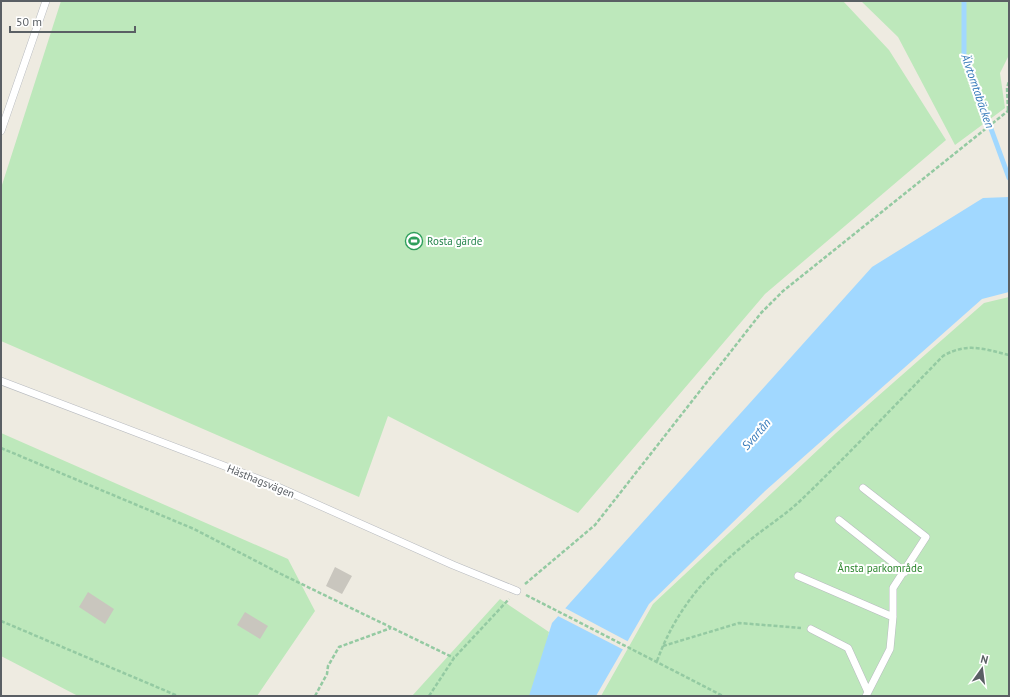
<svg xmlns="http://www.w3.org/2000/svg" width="1010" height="697" viewBox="0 0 1010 697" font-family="'PT Sans',sans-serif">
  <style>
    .green { fill: #bde8bb }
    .water { fill: #a1d8ff }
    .pier { fill: #eeebe1 }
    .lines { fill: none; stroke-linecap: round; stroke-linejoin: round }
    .stream { stroke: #a1d8ff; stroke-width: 5 }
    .building { fill: #c9c6be }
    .lane-casing { stroke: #b7babf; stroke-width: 8 }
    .path { stroke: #94caa2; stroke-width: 2.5; stroke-dasharray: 4 2; stroke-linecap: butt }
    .lane { stroke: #fff; stroke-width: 7 }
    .labels { text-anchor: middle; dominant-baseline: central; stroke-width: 4; stroke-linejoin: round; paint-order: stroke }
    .leisure-label { font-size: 11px; fill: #27864d; stroke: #fff; text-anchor: start }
    .street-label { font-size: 11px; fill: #5a5f64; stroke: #fff }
    .park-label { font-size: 11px; fill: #2e872f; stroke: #fff }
    .water-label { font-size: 12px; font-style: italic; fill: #3579b9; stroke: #fff }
  </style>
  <rect width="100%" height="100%" fill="#eeebe1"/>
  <!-- green -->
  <path class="green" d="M61,1H843L889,50L946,140L765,294L578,513L388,416L359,497L1,341V188Z
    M861,1H1009V55L1000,73L1005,108L955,145L898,37Z
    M1009,297V696H601L653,604L836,433L984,303Z
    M1,433L288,559L315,611L257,696H78L1,656Z
    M500,599L549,632L536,696H412Z"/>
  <!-- water -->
  <path class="water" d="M1009,197V292L982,299L765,491L649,604L596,696H529L552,623L872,267L983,198Z"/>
  <!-- pier -->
  <path class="pier" d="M563,607L629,642L624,650L556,615Z"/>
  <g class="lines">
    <!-- stream -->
    <path class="stream" d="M964,1V55L1009,178"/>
  </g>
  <!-- building -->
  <path class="building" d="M335,567L352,576L342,594L326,586Z
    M88,592L114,609L105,624L79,607Z
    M245,612L268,626L260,639L237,625Z"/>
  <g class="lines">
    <!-- lane casing -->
    <g class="lane-casing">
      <path id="lane" d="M1,131L46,1
        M1,381L269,483L453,565L517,591
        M863,488L926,537L893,588V617L890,649L866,696
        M839,520L905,572
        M798,576L893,617
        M811,629L848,648L868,692"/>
    </g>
    <!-- path -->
    <path class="path" d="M1008,110L1007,88L1009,81
      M1,448L194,529L281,574L454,658
      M525,584L595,525L761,313L783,291L1009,110
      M526,595L723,696
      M1,621L178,696
      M663,646L739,623L801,628
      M657,661C675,612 703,578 743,546C761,530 783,517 800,501C849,454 896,404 943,356C967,342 984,349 1009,355
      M315,696L327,674L328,666L339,647L391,628
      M429,696L454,658L509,599"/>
    <!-- lane -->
    <use href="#lane" class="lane"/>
  </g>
  <!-- icons -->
  <defs>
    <g id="stadium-ring" transform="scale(0.9)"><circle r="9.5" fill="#fff" stroke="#2e9e5b" stroke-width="1.5"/><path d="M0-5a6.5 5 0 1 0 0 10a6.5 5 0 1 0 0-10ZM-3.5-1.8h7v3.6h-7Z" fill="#2e9e5b"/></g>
  </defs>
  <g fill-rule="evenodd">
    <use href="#stadium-ring" x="414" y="241"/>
  </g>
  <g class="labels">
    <!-- leisure labels -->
    <g class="leisure-label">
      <text x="427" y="241">Rosta gärde</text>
    </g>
    <!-- street labels -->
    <g class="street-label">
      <text transform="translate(261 481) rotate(22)">Hästhagsvägen</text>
    </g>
    <!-- park labels -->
    <g class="park-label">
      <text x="880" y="568">Ånsta parkområde</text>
    </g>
    <!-- water labels -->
    <g class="water-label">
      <text transform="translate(978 91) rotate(71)">Älvtomtabäcken</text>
      <text transform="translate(756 434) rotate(-49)">Svartån</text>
    </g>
  </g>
  <!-- border -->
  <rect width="1010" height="697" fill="none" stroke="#5a5f64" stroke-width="4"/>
  <!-- north arrow -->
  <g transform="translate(982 669) rotate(14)" stroke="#ffffff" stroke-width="3" paint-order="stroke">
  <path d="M0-3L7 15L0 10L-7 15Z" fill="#5a5f64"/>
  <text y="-6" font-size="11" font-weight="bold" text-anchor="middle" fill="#5a5f64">N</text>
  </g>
  <!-- scale -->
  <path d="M10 26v6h125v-6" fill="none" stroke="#5a5f64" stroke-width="2"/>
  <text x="16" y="26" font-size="12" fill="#5a5f64" stroke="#ffffff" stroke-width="3" paint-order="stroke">50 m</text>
</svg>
